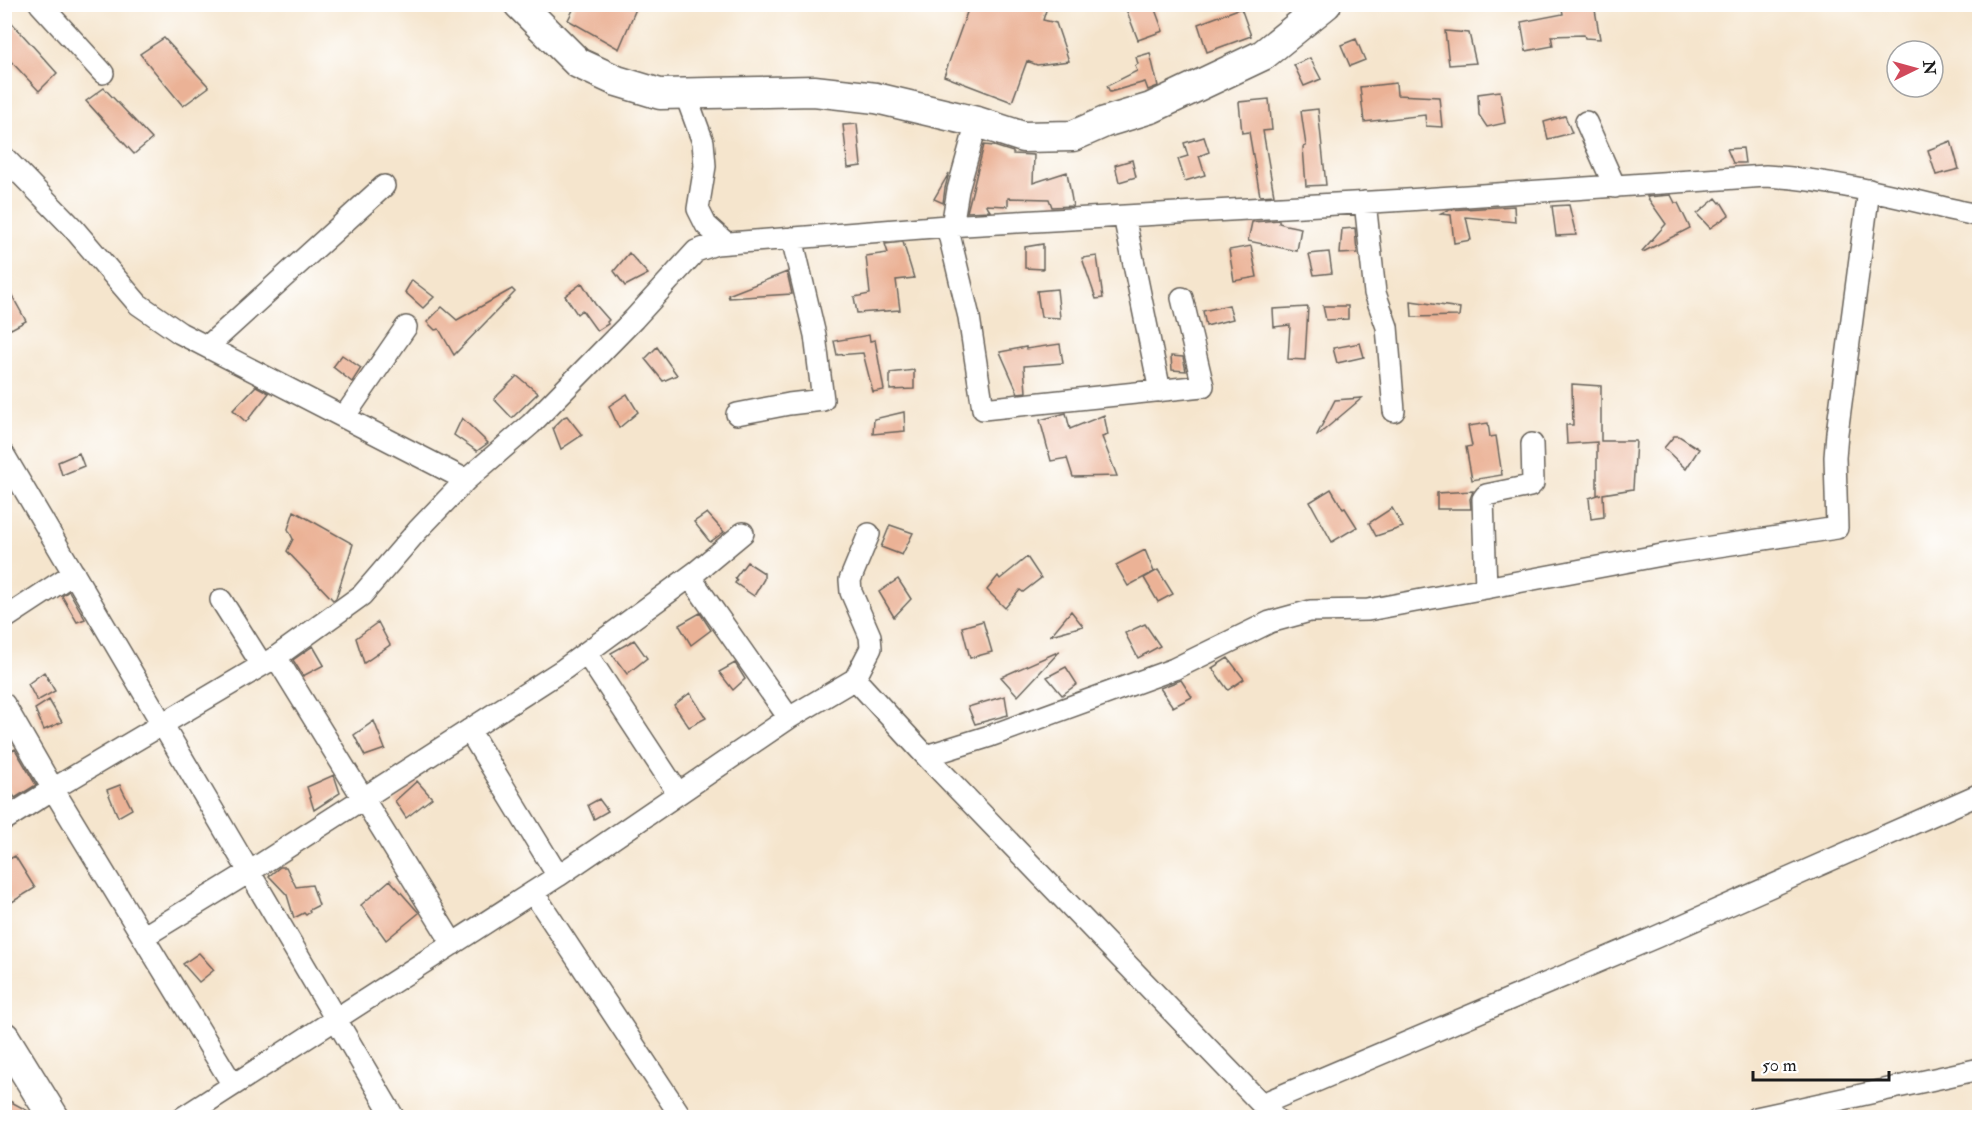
<svg xmlns="http://www.w3.org/2000/svg" width="1984" height="1122" viewBox="0 0 1984 1122" font-family="'IM FELL Double Pica',serif">
  <style>
    .building { fill: #ebb296 }
    .lines { fill: none; stroke-linecap: round; stroke-linejoin: round }
    .street-casing { stroke: #68625a; stroke-width: 24 }
    .secondary-casing { stroke: #68625a; stroke-width: 33 }
    .street { stroke: #fff; stroke-width: 21 }
    .secondary { stroke: #fff; stroke-width: 30 }
  </style>
  <rect width="100%" height="100%" fill="#fff"/>
  <filter id="ink" filterUnits="userSpaceOnUse"><feTurbulence type="fractalNoise" baseFrequency=".0167" numOctaves="2"/><feDisplacementMap in="SourceGraphic" scale="12" xChannelSelector="R" yChannelSelector="G"/><feConvolveMatrix kernelMatrix="1 2 1 2 8 2 1 2 1" color-interpolation-filters="sRGB"/></filter>
  <filter id="wash" filterUnits="userSpaceOnUse"><feTurbulence type="fractalNoise" baseFrequency=".008" numOctaves="4" result="noise"/><feDisplacementMap in="SourceGraphic" scale="24" xChannelSelector="R" yChannelSelector="G"/><feGaussianBlur stdDeviation="1.35" result="paint"/><feColorMatrix in="noise" values="0 0 0 0 0 0 0 0 0 0 0 0 0 0 0 0 0 1.4 0 .05"/><feComposite in="paint" operator="in"/></filter>
  <g filter="url(#wash)">
    <rect width="100%" height="100%" fill="#f5e5cd"/>
    <g id="blocks">
      <!-- building -->
      <path class="building" d="M576,4H638L619,49L568,20Z
        M970,4H1048L1043,20L1056,23L1069,61L1037,65L1027,61L1012,102L944,76Z
        M1124,4H1153L1163,31L1138,40Z
        M1561,4H1594L1600,39L1585,38L1584,35L1551,36L1553,46L1526,51L1521,22L1563,14Z
        M1241,8L1251,36L1207,52L1198,24Z
        M4,14L57,73L39,91L4,54Z
        M1445,31L1469,33L1476,63L1449,65Z
        M164,38L209,87L183,106L140,54Z
        M1356,39L1365,60L1350,66L1341,45Z
        M1150,53L1158,86L1148,90L1145,82L1110,92L1107,86L1137,71L1135,66L1138,64L1136,57Z
        M1310,58L1321,79L1304,86L1294,65Z
        M1396,83L1397,95L1439,97L1442,127L1426,126L1425,115L1364,122L1360,87Z
        M104,88L152,139L134,154L86,101Z
        M1500,91L1505,123L1487,127L1479,115L1478,94Z
        M1269,99L1272,130L1263,131L1274,195L1260,196L1249,132L1242,133L1239,102Z
        M1318,109L1326,185L1306,186L1303,147L1306,146L1301,111Z
        M1565,116L1572,133L1548,139L1544,122Z
        M857,124L861,166L848,168L843,125Z
        M1204,137L1209,152L1199,156L1205,175L1185,181L1178,159L1188,156L1184,143Z
        M1951,141L1959,169L1936,175L1928,150Z
        M984,145L994,146L1013,152V154L1034,155L1033,183L1067,172L1073,206L1052,207L1049,199L1008,198V206L986,205L990,211L967,212Z
        M1743,148L1745,163H1733L1727,149Z
        M1132,160L1136,177L1119,182L1115,165Z
        M949,173L945,188L943,203L934,199Z
        M1671,195L1675,203H1678L1690,228L1643,252L1642,251L1666,224L1647,197Z
        M1716,198L1720,203L1721,202L1729,215L1710,228L1697,214Z
        M1569,205L1576,235L1556,236L1552,206Z
        M1514,206L1515,222L1466,217L1471,240L1454,243L1451,215L1439,214L1448,210Z
        M1279,220V223L1286,225L1301,228L1297,251L1248,241L1252,222Z
        M1355,228L1357,253L1340,254L1342,229Z
        M903,242L914,278L896,280L900,310L857,313L854,297L870,294L866,256L888,253L885,244Z
        M1043,244V269L1025,268V247Z
        M1251,246L1257,277L1234,281L1229,250Z
        M1329,252L1332,273L1314,275L1309,254Z
        M629,253L648,274L625,286L614,271Z
        M1097,256L1103,298L1096,299L1082,258Z
        M787,272L792,294L729,298L728,295Z
        M412,280L434,297L423,308L405,292Z
        M4,281L26,321L11,329L4,321Z
        M582,283L595,304L609,320L607,322L608,324L597,331L582,310L577,314L565,296Z
        M512,289L515,292L454,355L439,329L435,330L427,322L442,307L457,320Z
        M1057,289L1060,318L1041,317L1037,291Z
        M1411,301L1460,308L1459,316L1412,317Z
        M1229,305L1233,319L1206,326L1203,311Z
        M1323,306H1348V319L1326,320Z
        M1308,307L1305,360L1288,359L1290,325L1274,327L1273,309Z
        M869,335L870,341L875,340L884,390L873,392L863,353L837,355L834,341Z
        M1360,343L1364,357L1337,363L1333,348Z
        M1060,344L1063,363L1024,366L1026,392L1018,393L1000,352L1026,347V349Z
        M657,347L677,375L663,381L645,359Z
        M342,355L361,368L352,382L333,367Z
        M1171,356L1183,357L1186,371L1172,370Z
        M914,370V389L890,390V373Z
        M517,376L538,393L512,418L494,399Z
        M1572,384L1601,386V441H1636L1633,489L1603,494L1604,517L1591,519L1589,498L1601,494L1597,495V442L1567,444L1566,425H1573Z
        M256,386L269,393L246,422L233,410Z
        M627,394L638,412L619,428L609,406Z
        M1362,398L1317,436V435L1335,400Z
        M904,412L905,431L873,434L874,419Z
        M1066,413L1070,429L1104,415L1108,435L1102,437L1117,476L1073,477L1067,458L1051,461L1040,420Z
        M567,416L582,435L561,449L553,428L564,417Z
        M462,418L488,443L477,451L454,435Z
        M1488,423L1490,437L1496,436L1502,475L1472,480L1466,447L1472,446L1468,426Z
        M1674,436H1679L1699,449L1686,469L1664,448Z
        M79,453L84,466L62,475L58,462Z
        M1331,489L1343,509L1345,508L1357,527L1332,542L1310,502Z
        M1473,491L1470,499L1471,509H1437V493Z
        M1392,508L1403,527L1376,536L1369,523Z
        M294,511L353,544L336,598L333,600L287,551L293,539L288,529Z
        M707,513L724,532L710,542L694,522Z
        M890,525L913,533L902,555L881,547Z
        M1145,550L1154,572L1128,586L1116,565Z
        M1027,557L1041,578L1023,592L1020,590L1005,608L987,590L998,576L1000,579Z
        M747,562L764,573V579L754,596L735,583L737,580L735,578Z
        M1158,570L1173,594L1158,602L1144,578Z
        M898,579L911,599L894,617L879,592Z
        M69,591L85,619L77,622L62,596Z
        M1071,611L1083,626L1051,635Z
        M700,613L711,630L691,645L679,625Z
        M983,621L992,652L970,658L962,627Z
        M378,622L390,645L364,663L356,638Z
        M1145,624L1160,646L1138,658L1125,633Z
        M634,640L647,658L627,674L611,653Z
        M313,646L324,665L303,676L293,660Z
        M1060,651L1018,696L1001,677Z
        M1228,658L1244,679L1228,690L1212,668Z
        M735,663L745,679L733,690L719,672Z
        M1066,667L1077,684L1062,695L1047,677Z
        M44,672L55,691L37,701L28,684Z
        M1181,680L1192,697L1173,707L1160,688Z
        M690,693L706,718L689,727L674,705Z
        M1005,696L1008,715L975,724L968,707Z
        M49,700L62,722L44,730L35,709Z
        M374,721L385,749L365,756L354,735Z
        M15,749L36,785L15,798L4,780V756Z
        M334,775L340,793L314,810L307,787Z
        M417,781L432,798L406,818L395,801Z
        M120,785L132,809L118,817L107,790Z
        M599,799L608,811L594,819L588,805Z
        M15,856L35,888L12,902L4,892V862Z
        M280,867H286L296,887L312,885L319,905L309,910L310,912L306,915L304,913L294,918L287,895L269,876Z
        M390,880L419,913L386,940L361,905Z
        M199,953L214,970L199,982L183,964Z
        M4,1098L30,1112L33,1118H4Z"/>
    </g>
  </g>
  <g filter="url(#ink)">
    <use href="#blocks" fill-opacity="0" stroke="#68625a" stroke-width="1.5"/>
    <g class="lines">
      <!-- street casing -->
      <g class="street-casing">
        <path id="street" d="M40,4L103,73
          M685,93L703,142L705,166L698,209L706,225L726,243
          M1586,122L1615,187
          M4,157L73,228L138,304L180,333L466,480
          M1365,202L1375,293L1387,327L1394,411
          M1124,216L1160,391
          M947,226L969,317L983,409L1203,386L1182,298
          M952,226L958,190L977,122
          M207,347L384,186
          M737,414L789,404L823,400L815,335L792,238
          M344,417L406,327
          M4,455L394,1118
          M690,577L789,718
          M1486,588L1483,499L1486,495L1530,486L1533,483L1532,444
          M221,600L262,665
          M4,619L74,573
          M586,653L678,793
          M276,657L453,944
          M855,679L926,756L1275,1118
          M4,704L53,789L233,1085
          M469,730L558,876
          M926,756L990,736L1174,669L1270,622L1310,611L1368,610L1678,552L1837,528L1835,457L1837,433L1869,190
          M4,820L53,789L276,657L362,595L418,530L466,480L531,424L634,319L696,251L716,244L947,226L1407,200L1766,176C1839,180 1909,200 1980,216
          M533,892L682,1118
          M143,937L249,872L564,669L696,572L743,533
          M1262,1104L1656,937L1980,794
          M182,1118L558,876L789,718L855,679L871,648L870,636L851,592L850,580L869,534
          M1756,1118L1980,1069"/>
      </g>
      <!-- secondary casing -->
      <g class="secondary-casing">
        <path id="secondary" d="M519,4L578,63L617,81L660,94L814,91L876,98L977,122L1023,137L1073,136L1105,122L1151,108L1263,55L1326,4
          M4,1037L54,1118"/>
      </g>
      <!-- street -->
      <use href="#street" class="street"/>
      <!-- secondary -->
      <use href="#secondary" class="secondary"/>
    </g>
  </g>
  <!-- margin -->
  <rect width="1984" height="1122" fill="none" stroke="#fff" stroke-width="24"/>
  <!-- north arrow -->
  <g transform="translate(1915 69) rotate(85)"><circle r="28" fill="#ffffff" stroke="#a4a4a4" stroke-width="1.5"/>
  <path d="M0-4.5L10 22L0 15L-10 22Z" fill="#d1495b"/>
  <text y="-9" font-size="16" font-weight="bold" text-anchor="middle" fill="#1c1c1c">N</text>
  </g>
  <!-- scale -->
  <path d="M1753 1071v9h136v-9" fill="none" stroke="#1c1c1c" stroke-width="3"/>
  <text x="1762" y="1071" font-size="18" fill="#1c1c1c" stroke="#ffffff" stroke-width="4.5" paint-order="stroke">50 m</text>
</svg>
